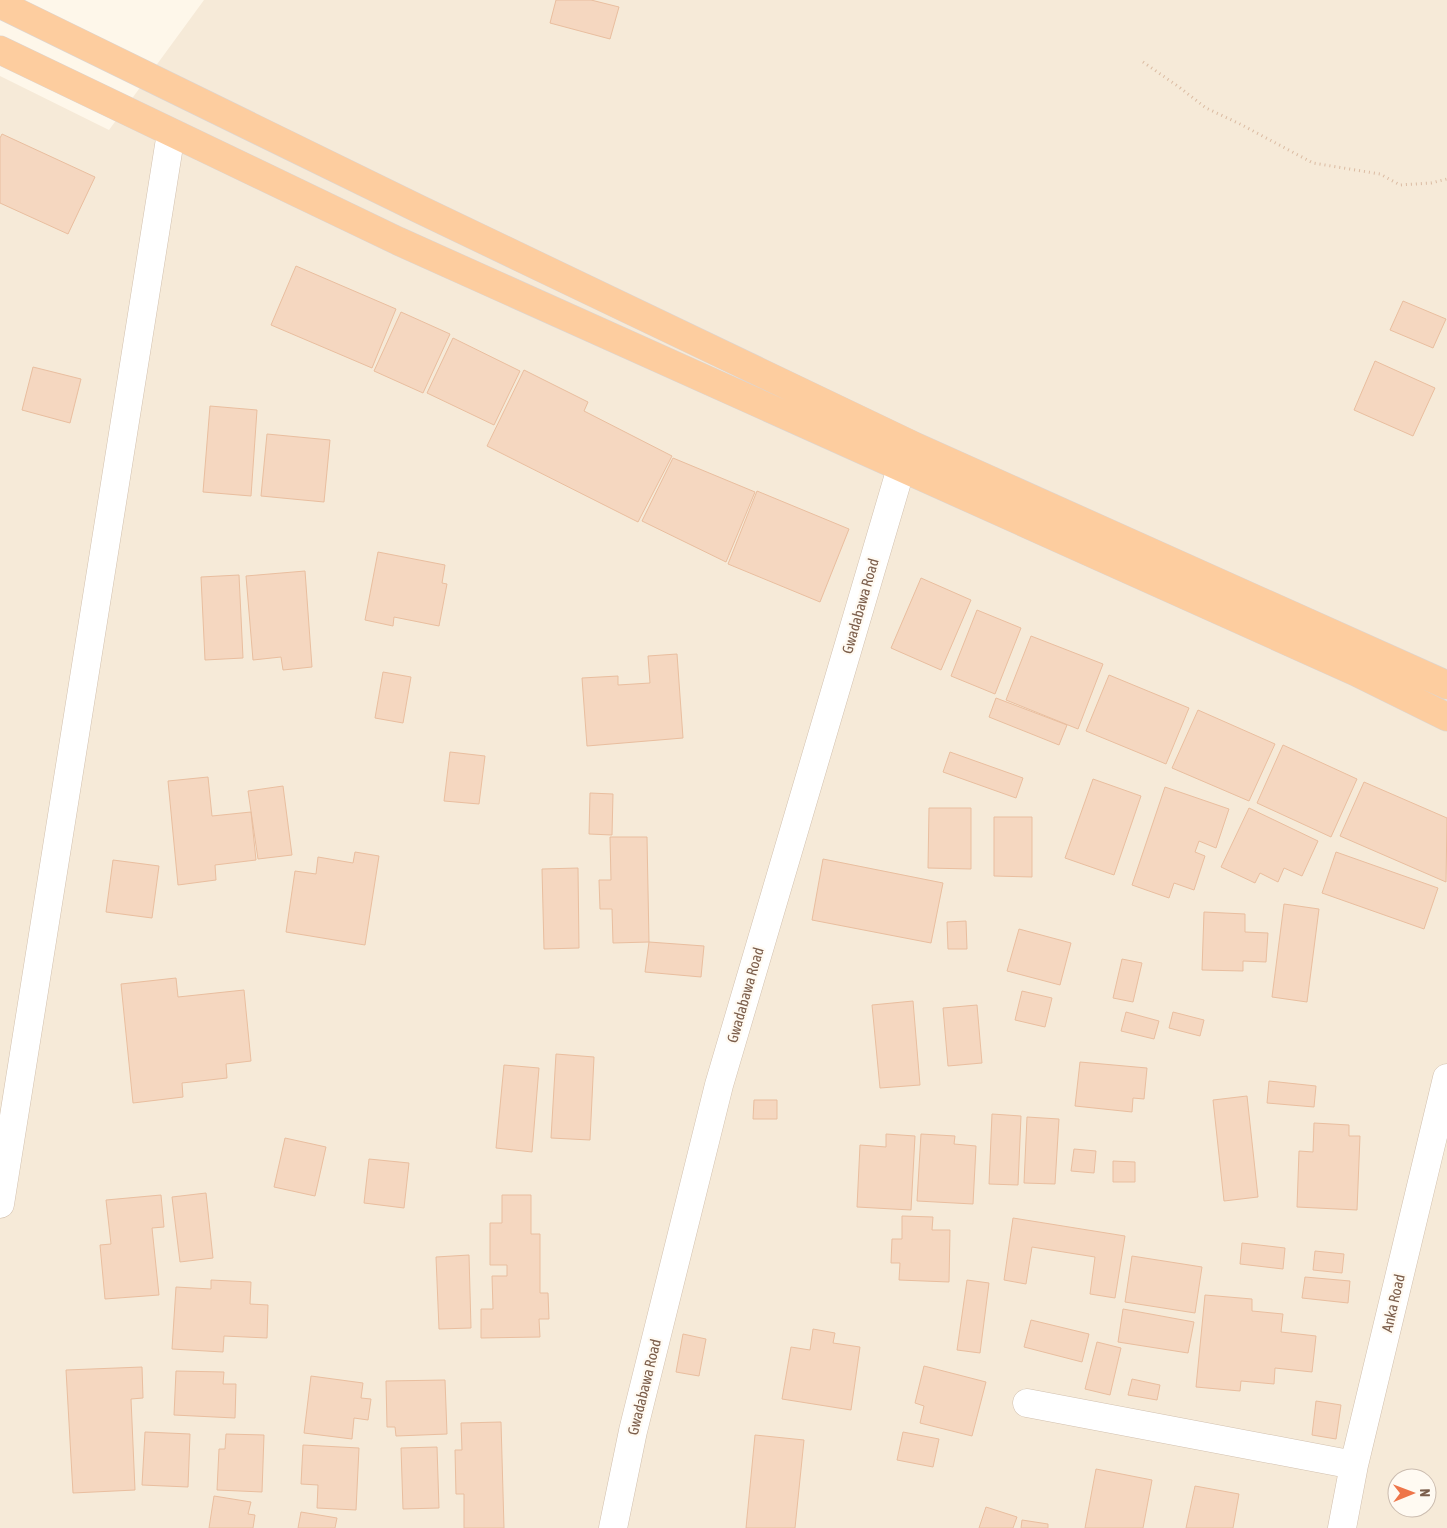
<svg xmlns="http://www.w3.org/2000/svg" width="1447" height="1528" viewBox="0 0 1447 1528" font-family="'Asap Condensed',sans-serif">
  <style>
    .residential { fill: #f6ead8; fill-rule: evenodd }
    .building { fill: #f5d7c0; stroke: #e9be9f }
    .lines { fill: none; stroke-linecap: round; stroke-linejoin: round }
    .minor-casing { stroke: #d2c0ae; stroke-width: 29 }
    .trunk-casing { stroke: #ddd5d0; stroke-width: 29 }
    .path { stroke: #dbbba2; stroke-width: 3; stroke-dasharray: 1 4; stroke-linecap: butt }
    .minor { stroke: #fff; stroke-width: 28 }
    .trunk { stroke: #fdcd9f; stroke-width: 28 }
    .labels { text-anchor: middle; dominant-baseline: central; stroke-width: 4.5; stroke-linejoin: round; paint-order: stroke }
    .street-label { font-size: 15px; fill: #7c5e4b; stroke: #fffaf2 }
  </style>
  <rect width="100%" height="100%" fill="#fef7ea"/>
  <!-- residential -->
  <path class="residential" d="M204,0H1447V1528H0V76L109,130ZM1397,1478H1427V1508H1397Z"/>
  <!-- building -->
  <path class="building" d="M556,0H591L619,7L610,39L550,23Z
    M2,134L95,177L68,234L0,203V138Z
    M296,266L396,309L372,368L271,325Z
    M1403,301L1446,319L1433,348L1390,330Z
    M401,312L450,334L423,393L374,371Z
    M453,338L520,371L494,425L427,393Z
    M1375,361L1435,388L1413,436L1354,410Z
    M33,367L81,379L70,423L22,410Z
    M524,370L588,402L584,411L672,456L638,522L487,446Z
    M210,406L257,410L251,496L203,492Z
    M267,434L330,440L324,502L261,496Z
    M673,458L755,492L726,562L642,521Z
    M757,491L849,529L820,602L728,564Z
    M378,552L445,565L442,583L447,584L439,626L394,617L393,626L365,620Z
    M305,571L312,667L283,670L281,657L253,660L246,576Z
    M239,575L243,658L205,660L201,577Z
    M921,578L971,600L941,670L891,648Z
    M977,610L1021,628L995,694L951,676Z
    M1031,636L1103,664L1078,729L1006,700Z
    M677,654L683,738L587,746L582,678L618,676V685L650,683L648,656Z
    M383,672L411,677L403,723L375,718Z
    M1109,675L1189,708L1166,764L1086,731Z
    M996,698L1067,725L1059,745L989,717Z
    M1198,710L1275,744L1249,801L1172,768Z
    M1283,745L1357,779L1331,837L1257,803Z
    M450,752L485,756L479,804L444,801Z
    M950,752L1023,778L1016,798L943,772Z
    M208,777L212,816L251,812L256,860L215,865L216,880L178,885L168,781Z
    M1093,779L1141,796L1114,875L1065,858Z
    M1364,782L1447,818L1446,882L1340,836Z
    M283,786L292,855L258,859L248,791Z
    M1165,787L1229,809L1216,848L1199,841L1195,852L1205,856L1194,890L1174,883L1169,898L1132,885Z
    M590,793L613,794L612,835L589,834Z
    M929,808H971V869L928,868Z
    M1249,808L1318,841L1302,876L1284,868L1278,882L1260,873L1255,883L1221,867Z
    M994,817H1032V877L994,876Z
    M610,837H647L649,942L613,943L612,909H600L599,880H611Z
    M355,852L379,856L365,945L286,932L295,871L316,874L318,857L353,863Z
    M1336,852L1438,888L1424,929L1322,893Z
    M823,859L943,883L931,943L812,920Z
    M113,860L159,866L152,918L106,912Z
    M578,868L579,948L544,949L542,869Z
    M1284,904L1319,909L1307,1002L1272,997Z
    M1204,912L1245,914V932L1268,933L1266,962L1243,961V971L1202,970Z
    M966,921L967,949H948L947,922Z
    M1019,929L1071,943L1060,985L1007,971Z
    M649,942L704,946L701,977L645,972Z
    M1122,959L1142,963L1133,1002L1113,998Z
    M176,978L178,997L244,990L251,1061L226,1064L227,1078L182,1083L183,1097L133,1103L121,984Z
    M1022,991L1052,998L1045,1027L1015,1020Z
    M913,1001L920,1085L880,1088L872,1005Z
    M977,1005L982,1063L948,1066L943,1008Z
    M1126,1012L1159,1021L1154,1039L1121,1031Z
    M1173,1012L1204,1020L1200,1036L1169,1028Z
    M556,1054L594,1057L590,1140L551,1138Z
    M1080,1062L1147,1068L1144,1099L1133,1098L1132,1112L1075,1106Z
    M504,1065L539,1068L532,1152L496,1148Z
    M1269,1081L1316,1086L1314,1107L1267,1103Z
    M1247,1096L1258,1197L1224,1201L1213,1100Z
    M754,1100H777V1119H753Z
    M992,1114L1021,1116L1018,1185L989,1184Z
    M1027,1117L1059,1119L1055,1184L1024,1183Z
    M1314,1123L1349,1125V1136H1360L1357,1210L1297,1207L1299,1151L1313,1152Z
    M886,1134L915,1136L911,1210L857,1207L860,1145L886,1147Z
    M921,1134L955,1136L954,1144L976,1146L973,1204L917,1201Z
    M285,1138L326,1147L315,1196L274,1187Z
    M1074,1149L1096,1151L1094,1173L1071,1171Z
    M369,1159L409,1163L404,1208L364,1203Z
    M1113,1161L1135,1162V1182H1113Z
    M206,1193L213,1258L180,1262L172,1197Z
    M161,1195L164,1227L152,1228L159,1295L105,1299L100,1245L111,1244L106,1200Z
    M502,1195H531V1234H540V1293H548L549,1319H539L540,1337L481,1338V1309H493L492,1276H507V1265H490V1223H502Z
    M902,1216L933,1217L932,1230H950L949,1282L899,1280L900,1263H891L892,1239H902Z
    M1013,1218L1125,1236L1115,1298L1090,1294L1095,1257L1032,1247L1026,1284L1004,1280Z
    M1242,1243L1285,1248L1283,1269L1240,1264Z
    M1315,1251L1344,1254L1342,1273L1313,1270Z
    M469,1255L471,1328L439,1329L436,1257Z
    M1132,1256L1202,1267L1195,1313L1125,1302Z
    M1305,1277L1350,1281L1348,1303L1302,1298Z
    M211,1280L251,1282L250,1304L268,1305L267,1338L224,1336L223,1352L172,1349L176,1287L211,1289Z
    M967,1280L989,1283L980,1353L957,1350Z
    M1205,1295L1252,1299V1311L1283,1314L1281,1332L1316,1336L1312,1372L1275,1368L1274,1384L1241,1381L1240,1391L1196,1387Z
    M1123,1309L1194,1322L1188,1353L1118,1342Z
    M1031,1320L1089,1334L1082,1362L1024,1347Z
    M813,1329L835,1333L833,1343L860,1347L851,1410L782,1399L791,1347L810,1350Z
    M683,1334L706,1339L699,1376L676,1372Z
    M1097,1342L1121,1348L1110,1395L1085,1389Z
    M924,1366L986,1382L972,1436L920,1423L924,1406L915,1403Z
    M142,1367L143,1398L131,1399L135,1490L73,1493L66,1370Z
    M176,1371L224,1372L223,1384H236L235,1418L174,1415Z
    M311,1376L363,1383L361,1398L371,1399L368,1420L354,1418L352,1439L304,1433Z
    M1132,1379L1160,1385L1157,1400L1128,1395Z
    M445,1380L447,1434L396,1436L395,1427H387L386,1381Z
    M1316,1401L1341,1405L1336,1439L1312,1435Z
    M501,1422L504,1528H464V1494H456L455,1450H462L461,1423Z
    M145,1432L190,1434L188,1487L142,1485Z
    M903,1432L939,1439L933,1467L897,1460Z
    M226,1434L264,1435L262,1492L217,1490L219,1449H225Z
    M755,1435L804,1440L795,1528H746Z
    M303,1445L359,1448L356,1510L317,1508L318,1485L301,1484Z
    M437,1447L439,1508L403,1509L401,1448Z
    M1096,1469L1152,1480L1143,1528H1085Z
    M1195,1486L1239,1494L1233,1528H1186Z
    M214,1496L251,1502L248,1514L255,1515L253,1528H209Z
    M986,1507L1017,1517L1013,1528H979Z
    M301,1512L337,1518L335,1528H298Z
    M1022,1520L1048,1524V1528H1021Z"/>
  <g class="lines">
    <!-- minor casing -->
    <g class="minor-casing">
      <path id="minor" d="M0,1204L171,133
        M1027,1403L1354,1465
        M613,1528L633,1431L719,1085L901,468
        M1342,1528L1354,1465L1447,1078"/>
    </g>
    <!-- trunk casing -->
    <g class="trunk-casing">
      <path id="trunk" d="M0,4L419,209L914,446L1447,685
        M0,50L398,241L1356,672L1447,717"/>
    </g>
    <!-- path -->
    <path class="path" d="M1143,62L1179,87L1206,108L1240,124L1313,163L1380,174L1400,185L1431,183L1447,179"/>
    <!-- minor -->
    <use href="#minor" class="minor"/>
    <!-- trunk -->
    <use href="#trunk" class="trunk"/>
  </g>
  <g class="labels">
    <!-- street labels -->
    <g class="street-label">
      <text transform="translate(860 606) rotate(-74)">Gwadabawa Road</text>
      <text transform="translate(745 995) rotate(-74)">Gwadabawa Road</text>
      <text transform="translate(1393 1303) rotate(-77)">Anka Road</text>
      <text transform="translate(644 1387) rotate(-76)">Gwadabawa Road</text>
    </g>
  </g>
  <!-- north arrow -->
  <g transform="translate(1412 1493) rotate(89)"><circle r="24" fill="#fffaf2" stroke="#cbbcaf"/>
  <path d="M0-4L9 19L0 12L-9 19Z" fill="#ee7549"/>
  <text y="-8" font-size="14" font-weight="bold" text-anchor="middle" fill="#7c5e4b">N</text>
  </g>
</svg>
